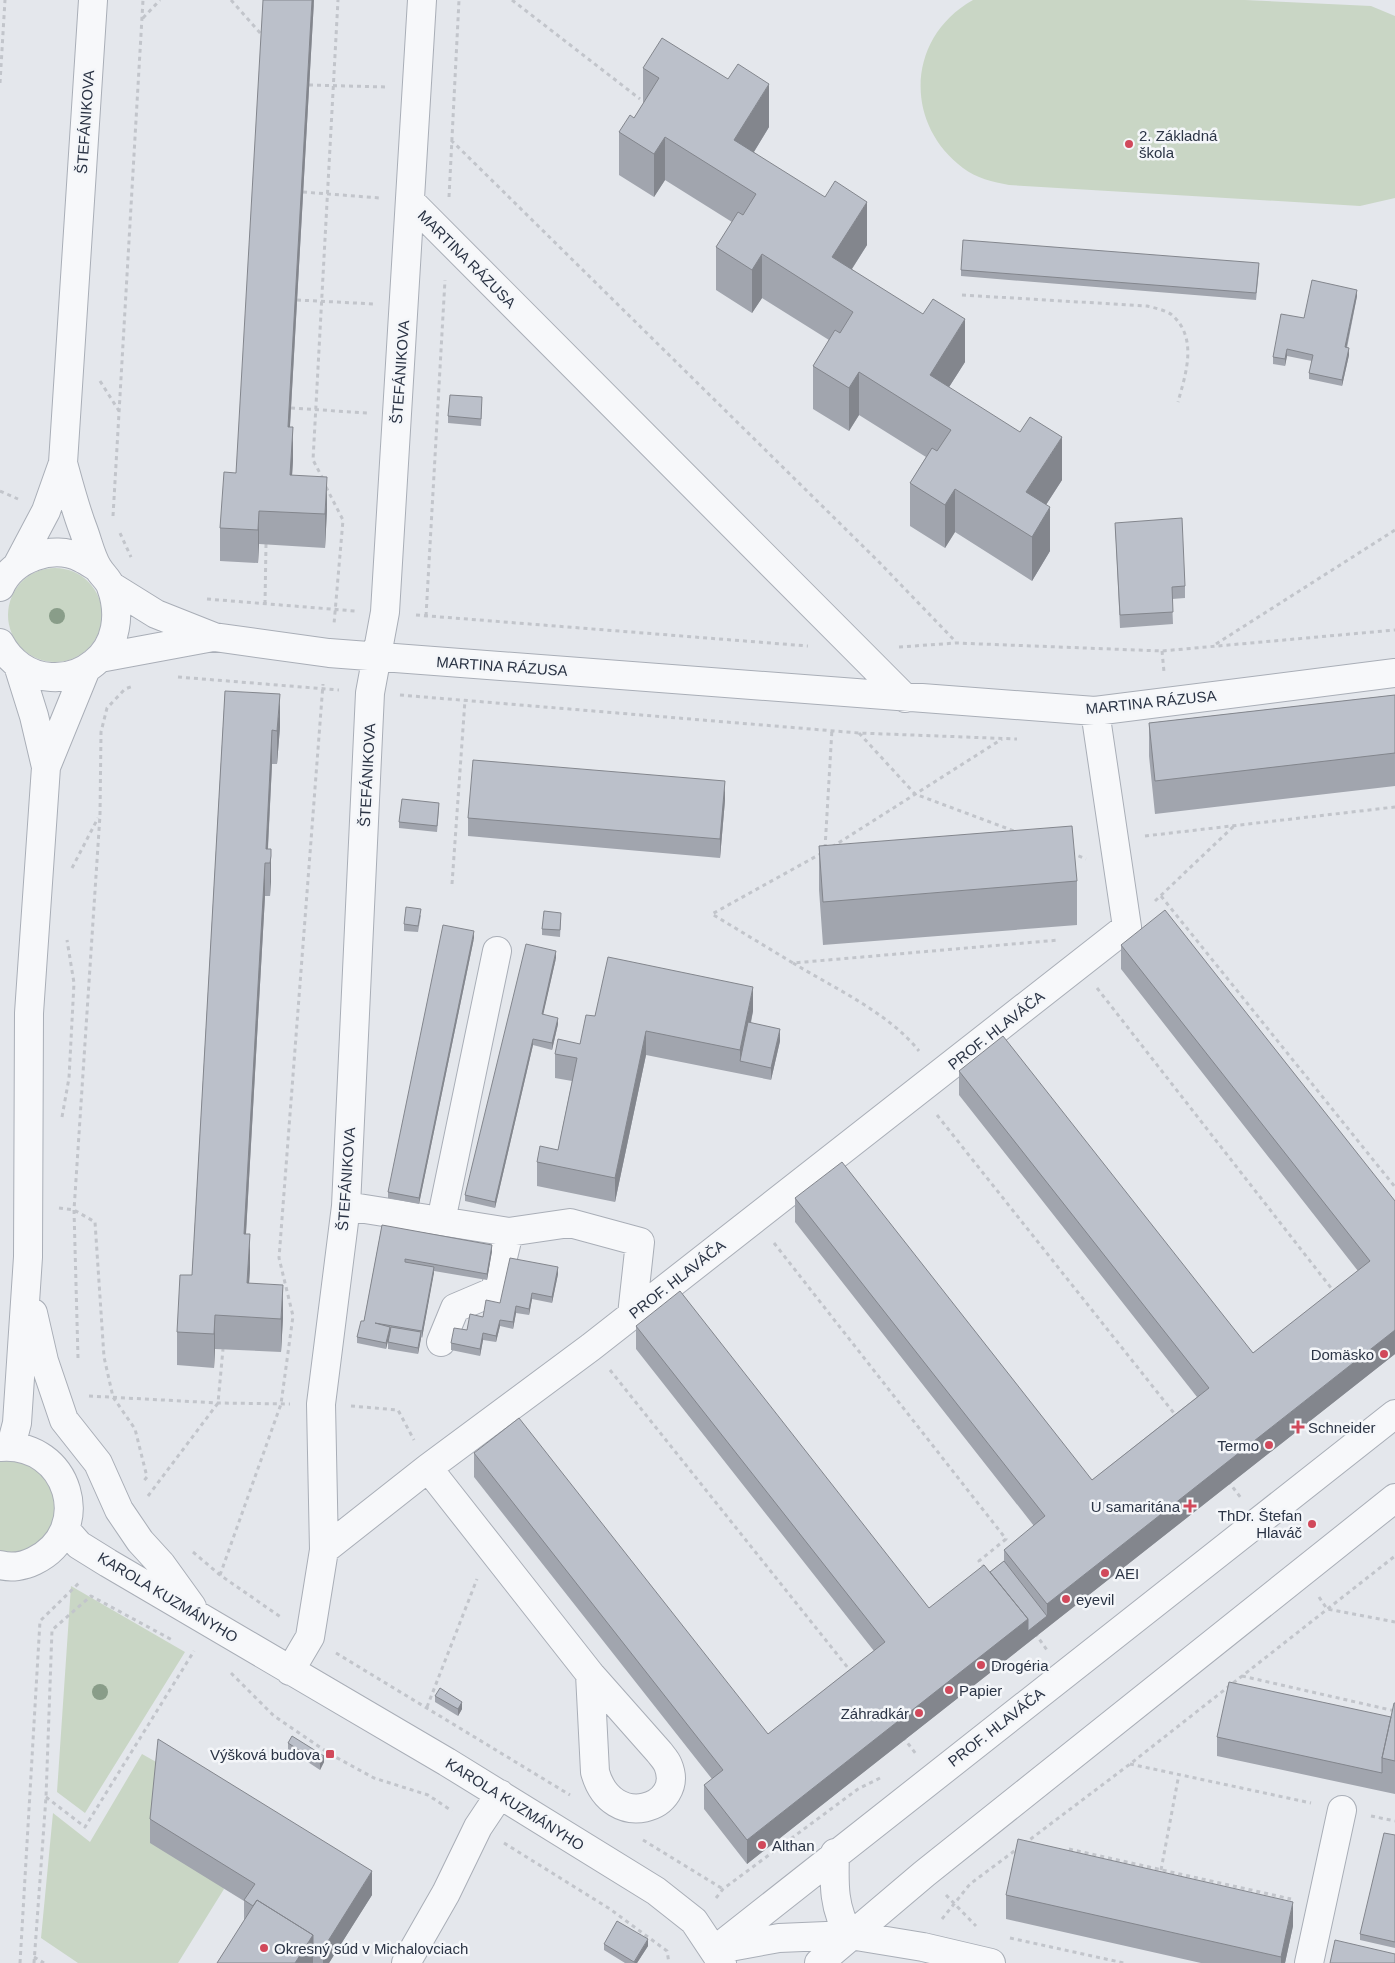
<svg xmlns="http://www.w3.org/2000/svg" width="1395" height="1963" viewBox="0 0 1395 1963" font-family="Helvetica,sans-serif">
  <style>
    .green { fill: #c9d6c5 }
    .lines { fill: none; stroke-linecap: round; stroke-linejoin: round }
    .minor-casing { stroke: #a9aeb7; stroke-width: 30 }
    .path { stroke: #c2c5cb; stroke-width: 3; stroke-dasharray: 4 4; stroke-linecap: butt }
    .minor { stroke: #f7f8fa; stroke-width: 28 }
    .tree { fill: #899d89 }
    .wall { fill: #a1a5ae }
    .shaded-wall { fill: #83868d }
    .building { fill: #bbc0ca; stroke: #83868d }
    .poi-dot { fill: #d1495b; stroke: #f4f6f9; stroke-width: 2 }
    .labels { text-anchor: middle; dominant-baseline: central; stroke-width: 5; stroke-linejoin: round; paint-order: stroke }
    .street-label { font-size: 15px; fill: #2b3445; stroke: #f4f6f9 }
    .poi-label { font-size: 15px; fill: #2b3445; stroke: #f4f6f9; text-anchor: start }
  </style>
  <rect width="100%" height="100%" fill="#e4e7ec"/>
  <!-- green -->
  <path class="green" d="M973,0H1245L1371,6L1395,16V198L1360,206L1009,185C993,182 976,178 963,168C903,123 907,37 973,0Z
    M8 615a47 47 0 1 1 94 0a47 47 0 1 1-94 0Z
    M5,1460L36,1464L62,1502L44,1544L15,1555L0,1553V1462Z
    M71,1586L185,1652L85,1813L57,1792Z
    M142,1754L158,1763L224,1889L178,1963H78L41,1938L53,1813L90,1842Z"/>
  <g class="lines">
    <!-- minor casing -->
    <g class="minor-casing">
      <path id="minor" d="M411,202L905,698
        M18,564L46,511L63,463L93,0
        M111,586L156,614L214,637L329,653L1095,711L1395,673
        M0,587C13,558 53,544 81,558C87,561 93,565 98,568
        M0,643C10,662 29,676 51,677C67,678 82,673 94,663C117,645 121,614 111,587C109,580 102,575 98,568C91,557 88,542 83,529C75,508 69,485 63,463
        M100,658L213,637
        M18,665L34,716L46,767
        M346,1206L509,1232L570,1223L640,1242L632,1315
        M441,1221L497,951
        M33,1313L44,1361L64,1420L98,1463L119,1510L140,1541L161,1564L192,1607
        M441,1342L455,1308L495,1291L509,1232
        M11,1446L17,1423L28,1257L29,1013L46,767L86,669
        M0,1447C69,1441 96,1531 34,1561C24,1566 11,1568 0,1565
        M428,1468L590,1674L659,1752C662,1756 666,1760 668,1765C686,1808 612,1833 595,1772L590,1674
        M65,1529L79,1545L108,1563L447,1762L656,1891L694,1921L722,1963
        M324,1550L428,1468L591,1347L1127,927L1095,711
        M290,1671L310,1637L324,1550L321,1404L346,1206L370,693L385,612L422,0
        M835,1853C834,1883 833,1910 850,1935
        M719,1949L779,1938L850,1935L923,1947L991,1963
        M715,1950L1395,1414
        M406,1963L446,1893L478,1827L500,1794
        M819,1963L924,1874L1395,1498
        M1309,1963L1342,1810"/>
    </g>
    <!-- path -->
    <path class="path" d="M231,0L262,35
      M512,0L640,99
      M143,18L160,0
      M0,83L5,0
      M309,85L386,87
      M451,140L879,562L956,642
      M303,192L380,198
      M449,197L459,0
      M962,295L1147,306C1154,308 1166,310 1172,315C1198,338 1186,373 1178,402
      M297,300L374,304
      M100,381L119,411
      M291,408L367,413
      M323,479L313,460L338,0
      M326,487L343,520L334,624
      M0,491L18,499
      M113,516L143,0
      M120,533L131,557
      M207,599L355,611
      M265,604L266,544
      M416,615L808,646
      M426,616L445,280
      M1216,644L1395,530
      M899,647L956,643L1162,651L1395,630
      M1162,651L1164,672
      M178,677L339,690
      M400,695L859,733L1017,739
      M859,733L915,794L1014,831
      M1145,836L1395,807
      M832,847L1002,739
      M825,848L832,729
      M822,853L712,914L793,963L1059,940
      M1071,853L1086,859
      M72,868L98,818
      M452,884L465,700
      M1161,896L1395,1187
      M1155,901L1234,826
      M793,963C834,988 889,1013 919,1051
      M1097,988L1335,1293
      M937,1115L1177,1417
      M62,1117L69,1078L74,983L67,940
      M59,1208L74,1210L95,1222L104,1357L113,1397L135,1429L147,1477L142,1483
      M774,1243L1006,1539L979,1561L985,1568
      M78,1358L74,1210L100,815L101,732L107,708L125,689L133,686
      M610,1370L852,1673
      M89,1396L218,1403L290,1404
      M351,1406L398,1410L414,1440
      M1228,1481L1241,1498
      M148,1496L218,1403L223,1349
      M193,1552L220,1575L282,1618
      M220,1575L281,1404L293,1316L279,1258L323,684
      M1319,1597L1327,1609L1395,1622
      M1035,1633L1047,1650
      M336,1653L570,1795
      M231,1673L274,1716L330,1754L374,1778L428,1795L452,1811
      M1242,1676L1395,1711
      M427,1707L477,1579
      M903,1737L916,1754
      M1130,1764L1311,1803
      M46,1797L85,1827L194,1651
      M1371,1816L1395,1821
      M643,1840L723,1889
      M504,1843L610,1909L667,1951L669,1963
      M1024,1844L1130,1764L1395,1556
      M1069,1849L1291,1899
      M1161,1870L1179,1774
      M946,1895L976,1926
      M716,1898L723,1889L858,1789L882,1777
      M942,1919L970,1884L1017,1849
      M1010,1938L1124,1963
      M34,1957L44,1963
      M20,1963L40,1621L81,1581
      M34,1963L46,1797L52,1630L91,1596L174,1641"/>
    <!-- minor -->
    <use href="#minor" class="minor"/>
  </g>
  <!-- trees -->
  <g class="tree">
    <circle cx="57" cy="616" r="8"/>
    <circle cx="100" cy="1692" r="8"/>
  </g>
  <!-- wall -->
  <path class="wall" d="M314,0L290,427L293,460L292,475L327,510L325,548L259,544L258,563L220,561V528L236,473Z
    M643,68L769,127L754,152L867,245L852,269L965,362L949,387L1062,480L1046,505L1050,551L1032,581L955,532L945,548L910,526V483L926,457L859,415L849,431L813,409V366L829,340L762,298L752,313L716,290V247L732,222L665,180L654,197L619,175V132L634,118L643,104Z
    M961,270H1259L1256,300L961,276Z
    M1357,296L1347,348L1349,355L1342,386L1309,379V373L1312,361L1287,356L1285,366L1273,364V357L1304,318Z
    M482,404L481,426L448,423V416Z
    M1115,523L1185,586V598L1172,599L1173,624L1120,628Z
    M225,691L280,727L277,764H272L268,849H271L270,896H265L246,1234L250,1268L249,1283L283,1318L281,1352L215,1349L214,1368L177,1365V1332L192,1275Z
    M1395,695V786L1155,814L1149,756V723Z
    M725,800L720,858L468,836V818Z
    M439,809L437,832L399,828V822Z
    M819,846L1077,881V925L823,945L819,890Z
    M421,915L418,932L404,931V924Z
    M561,919L560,937L542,935V929Z
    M474,938L419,1204L388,1198V1192Z
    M1121,945L1395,1201V1354L747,1864L704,1809V1785L712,1779L474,1477V1453L768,1734L874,1651L636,1349V1326L929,1608L990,1572L1004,1561V1550L1034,1526L795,1222V1198L1092,1480L1197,1397L959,1095V1071L1253,1353L1358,1271L1121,969Z
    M556,958L543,1014L558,1024L552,1050L533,1045L495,1208L465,1201V1195Z
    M753,1011L751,1023L780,1041L771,1080L646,1055L615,1202L537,1186V1162L558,1150L572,1081L555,1078V1054L580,1044L595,1016Z
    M382,1225L492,1251L487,1280L434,1271L422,1338L421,1337L418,1354L388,1349V1340L386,1349L357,1343V1337L364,1321Z
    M558,1274L552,1303L532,1299L529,1315L516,1313L513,1329L500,1326L496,1342L483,1340L480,1356L451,1350V1343L500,1303Z
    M435,1696L462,1709L458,1716L435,1702Z
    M1395,1703V1794L1217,1756V1737L1391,1717Z
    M288,1743L324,1762L320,1770L288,1749Z
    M150,1819L372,1895L329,1963H217L244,1921V1901L150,1843Z
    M1395,1835V1948L1360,1940V1934Z
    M1006,1895L1293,1926L1285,1963H1201L1006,1919Z
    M604,1944L648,1946L637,1963H625L604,1950Z"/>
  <!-- shaded-wall -->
  <path class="shaded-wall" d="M312,0H314L288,460V427Z
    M769,84V127L736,181L734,140Z
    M665,137V180L654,197V154Z
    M867,202V245L832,300V257Z
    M762,254V298L752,313V270Z
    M1357,290V296L1345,354V347Z
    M965,319V362L930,417V375Z
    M1349,348V355L1342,386V380Z
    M1287,349V356L1285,366V359Z
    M859,372V415L849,431V388Z
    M293,427V460L290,508V475Z
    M1062,437V480L1027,534L1026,492Z
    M327,477V510L325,548V514Z
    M955,489V532L945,548V505Z
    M1050,507V551L1032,581V537Z
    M259,511V544L258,563V530Z
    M280,694V727L277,764V731Z
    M272,730V764L267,863L266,849Z
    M725,781V800L720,858V839Z
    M271,849V882L270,896V863Z
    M265,863V896L244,1267V1234Z
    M474,931V938L419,1204V1198Z
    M556,951V958L542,1020V1014Z
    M753,987V1011L742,1062L740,1061V1050Z
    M558,1018V1024L552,1050V1043Z
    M780,1029V1041L771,1080V1068Z
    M646,1031V1055L615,1202V1178Z
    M533,1039V1045L495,1208V1202Z
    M250,1234V1268L247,1316V1283Z
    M492,1245V1251L487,1280V1274Z
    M434,1267V1273L422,1338V1331Z
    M558,1267V1274L552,1303V1297Z
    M283,1285V1318L281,1352V1319Z
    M532,1293V1299L529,1315V1309Z
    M516,1306V1313L513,1329V1322Z
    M215,1315V1349L214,1368V1334Z
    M500,1320V1326L496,1342V1336Z
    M390,1327V1333L386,1349V1343Z
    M1395,1330V1354L747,1864V1840L1028,1619L1047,1616V1604Z
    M421,1332V1339L418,1354V1348Z
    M483,1333V1340L480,1356V1349Z
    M462,1702V1709L458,1716V1709Z
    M324,1756V1762L320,1770V1763Z
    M372,1871V1895L329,1963H323V1949Z
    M1293,1902V1926L1285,1963H1281V1957Z
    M313,1935V1963H295Z
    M648,1939V1946L637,1963H634Z"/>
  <!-- building -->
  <path class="building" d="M263,0H312L288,427H293L290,475L327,477L325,514L259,511L258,530L220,528L224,472L236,473Z
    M662,38L728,79L738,64L769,84L734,140L825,197L835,181L867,202L832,257L923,314L933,299L965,319L930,375L1020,432L1030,417L1062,437L1026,492L1050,507L1032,537L955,489L945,505L910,483L932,448L937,451L951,430L859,372L849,388L813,366L835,330L840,333L853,312L762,254L752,270L716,247L738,212L743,215L756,194L665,137L654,154L619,132L630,115L634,118L659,78L643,68Z
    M963,240L1259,263L1256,293L961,270Z
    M1312,280L1357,290L1345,347L1349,348L1342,380L1309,373L1313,355L1287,349L1285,359L1273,357L1281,314L1304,318Z
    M450,395L482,397L481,419L448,416Z
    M1182,518L1185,586L1172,587L1173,612L1120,615L1115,523Z
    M225,691L280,694L277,731L272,730L271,751L266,849H271V856L270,863H265L244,1234H250L247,1283L283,1285L281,1319L215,1315L214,1334L177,1332L180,1275H192Z
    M1395,695V753L1155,781L1149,723Z
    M473,760L725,781L720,839L468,818Z
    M402,799L439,803L437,826L399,822Z
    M1072,826L1077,881L823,902L819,846Z
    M406,907L421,909L418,926L404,924Z
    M1165,910L1395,1201V1330L1047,1604L1004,1550L1045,1516L795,1198L842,1162L1092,1480L1209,1388L959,1071L1003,1036L1253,1353L1370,1261L1121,945Z
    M544,911L561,913L560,930L542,929Z
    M443,925L474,931L419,1198L388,1192Z
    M526,944L556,951L542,1014L558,1018L552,1043L533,1039L495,1202L465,1195Z
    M608,957L753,987L740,1050L646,1031L615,1178L537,1162L540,1146L558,1150L577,1058L555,1054L558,1039L580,1044L586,1015L595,1016Z
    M748,1022L780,1029L771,1068L740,1061Z
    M382,1225L492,1245L487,1274L405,1259V1262L434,1267L422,1331L375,1323L390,1327L386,1343L357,1337L361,1321H364Z
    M510,1258L558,1267L552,1297L532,1293L529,1309L516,1306L513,1322L500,1320L496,1336L483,1333L480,1349L451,1343L454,1328L467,1330L470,1314L483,1317L486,1300L500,1303Z
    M680,1291L929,1608L984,1565L1028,1619L747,1840L704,1785L723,1770L474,1453L519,1418L768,1734L885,1642L636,1326Z
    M391,1327L421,1332L418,1348L388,1342Z
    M1004,1561L1047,1616L1028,1631V1619L990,1572Z
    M1229,1682L1391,1717L1382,1758V1773L1217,1737Z
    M440,1688L462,1702L458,1709L435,1696Z
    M1394,1703H1395V1761L1382,1758Z
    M292,1736L324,1756L320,1763L288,1743Z
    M158,1739L372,1871L323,1949L313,1944V1935L257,1900L253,1906L244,1900L255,1884L150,1819Z
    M1384,1833L1395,1835V1942L1360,1934Z
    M1018,1839L1293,1902L1281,1957L1006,1895Z
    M257,1900L313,1935L295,1963H217Z
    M617,1921L648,1939L634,1962L604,1944Z
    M1335,1940L1395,1954V1963H1330Z"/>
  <!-- markers -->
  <g class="poi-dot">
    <circle cx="1129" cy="144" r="5"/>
    <circle cx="1384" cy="1354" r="5"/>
    <path d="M1295.5 1419.5h5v5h5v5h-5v5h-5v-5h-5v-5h5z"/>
    <circle cx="1269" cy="1445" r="5"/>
    <path d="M1187.5 1498.5h5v5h5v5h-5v5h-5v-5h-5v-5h5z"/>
    <circle cx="1312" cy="1524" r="5"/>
    <circle cx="1105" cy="1573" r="5"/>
    <circle cx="1066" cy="1599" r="5"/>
    <circle cx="981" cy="1665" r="5"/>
    <circle cx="949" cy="1690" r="5"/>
    <circle cx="919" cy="1713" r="5"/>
    <rect x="325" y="1749" width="10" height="10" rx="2.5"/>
    <circle cx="762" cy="1845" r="5"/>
    <circle cx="264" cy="1948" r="5"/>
  </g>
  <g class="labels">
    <!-- street labels -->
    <g class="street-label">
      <text transform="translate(85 122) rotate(-86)">ŠTEFÁNIKOVA</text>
      <text transform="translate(467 259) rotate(45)">MARTINA RÁZUSA</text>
      <text transform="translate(400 372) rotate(-86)">ŠTEFÁNIKOVA</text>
      <text transform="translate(502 666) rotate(4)">MARTINA RÁZUSA</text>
      <text transform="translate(1151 702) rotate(-6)">MARTINA RÁZUSA</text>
      <text transform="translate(367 775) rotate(-87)">ŠTEFÁNIKOVA</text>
      <text transform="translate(996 1030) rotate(-38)">PROF. HLAVÁČA</text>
      <text transform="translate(346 1179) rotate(-86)">ŠTEFÁNIKOVA</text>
      <text transform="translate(677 1279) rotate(-38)">PROF. HLAVÁČA</text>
      <text transform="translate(168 1597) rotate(31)">KAROLA KUZMÁNYHO</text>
      <text transform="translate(996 1727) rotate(-38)">PROF. HLAVÁČA</text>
      <text transform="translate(515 1804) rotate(32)">KAROLA KUZMÁNYHO</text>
    </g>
    <!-- poi labels -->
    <g class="poi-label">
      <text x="1139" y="135">2. Základná<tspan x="1139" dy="17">škola</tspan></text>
      <text x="1374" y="1354" text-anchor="end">Domäsko</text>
      <text x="1308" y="1427">Schneider</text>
      <text x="1259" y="1445" text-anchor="end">Termo</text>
      <text x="1180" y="1506" text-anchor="end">U samaritána</text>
      <text x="1302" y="1515" text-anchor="end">ThDr. Štefan<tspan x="1302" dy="17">Hlaváč</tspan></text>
      <text x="1115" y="1573">AEI</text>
      <text x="1076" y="1599">eyevil</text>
      <text x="991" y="1665">Drogéria</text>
      <text x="959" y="1690">Papier</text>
      <text x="909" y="1713" text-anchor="end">Záhradkár</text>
      <text x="320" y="1754" text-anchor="end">Výšková budova</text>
      <text x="772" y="1845">Althan</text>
      <text x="274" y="1948">Okresný súd v Michalovciach</text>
    </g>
  </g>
</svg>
